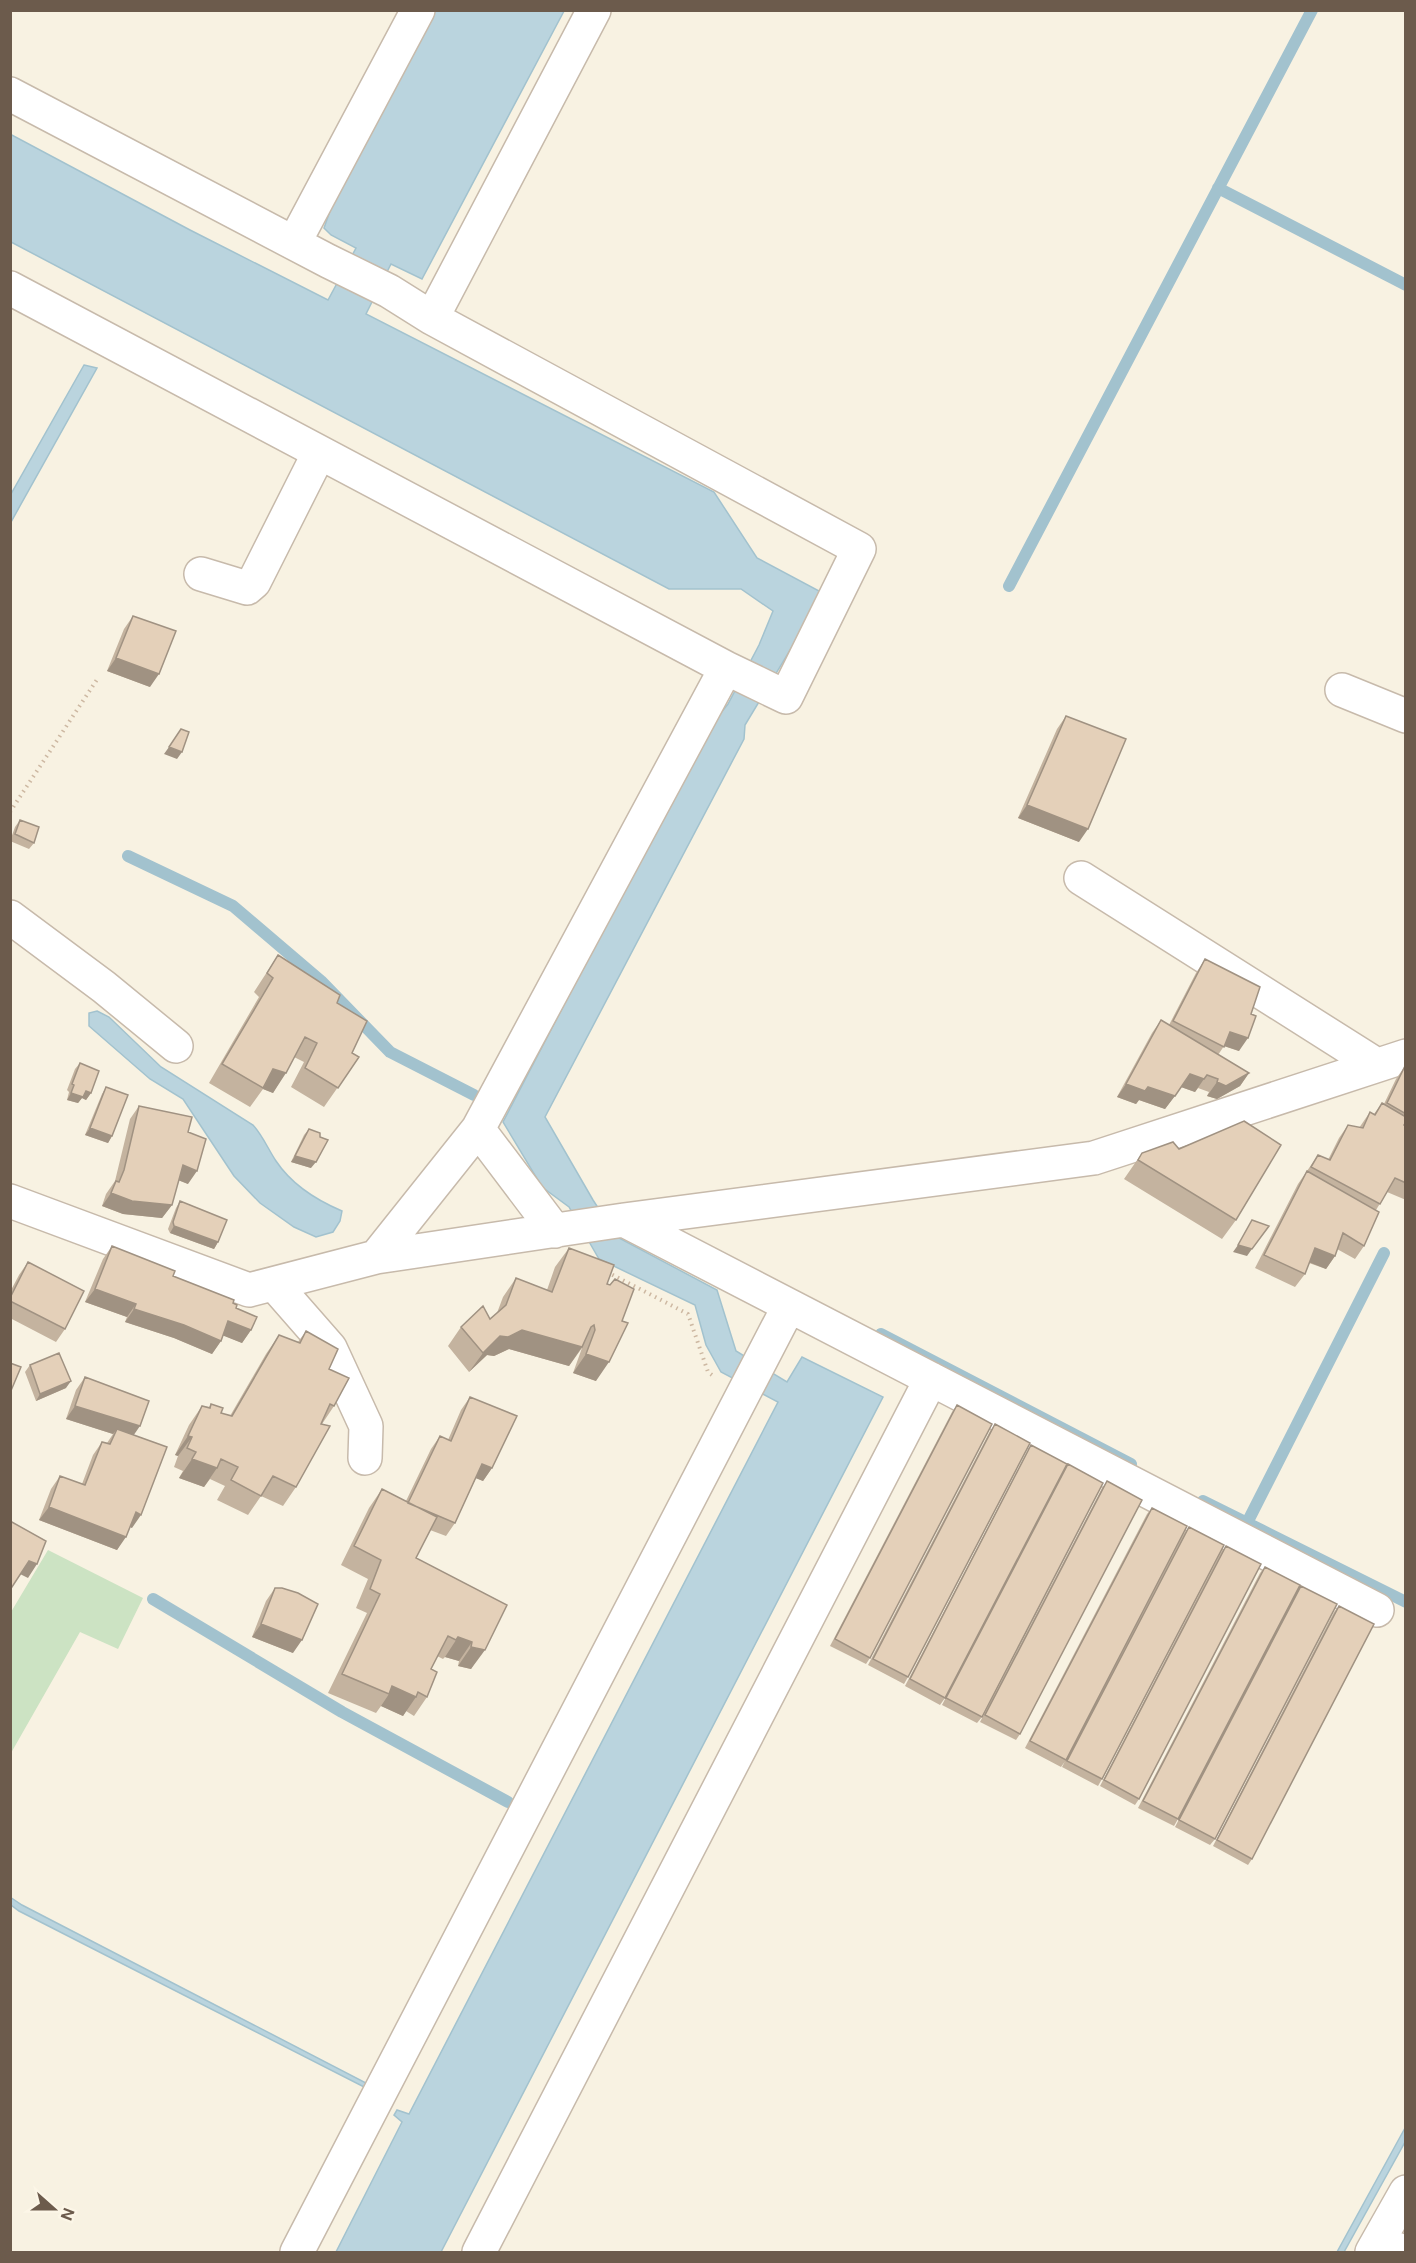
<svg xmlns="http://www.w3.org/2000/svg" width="1416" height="2263" viewBox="0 0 1416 2263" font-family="'DM Sans',sans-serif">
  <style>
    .green { fill: #cce3c3 }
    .water { fill: #bad4de; stroke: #a2c2ce; stroke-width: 1.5 }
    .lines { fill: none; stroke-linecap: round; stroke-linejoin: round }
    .stream { stroke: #a2c2ce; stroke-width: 12 }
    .minor-casing { stroke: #c7baab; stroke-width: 36 }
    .path { stroke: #cdb8a2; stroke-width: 4; stroke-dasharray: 1.5 4.5; stroke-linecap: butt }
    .minor { stroke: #fff; stroke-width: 33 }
    .wall { fill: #c4b39f }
    .shaded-wall { fill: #a09282 }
    .building { fill: #e4d0b9; stroke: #a09282; stroke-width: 1.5 }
  </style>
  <rect width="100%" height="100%" fill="#f8f2e2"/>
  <!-- green -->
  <path class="green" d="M48,1550L143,1598L118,1649L80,1632L11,1753V1612Z"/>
  <!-- water -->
  <path class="water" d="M434,11H564L422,279L391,264L366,314L714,492L757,558L821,592L798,637L745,725L744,739L545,1117L593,1200L617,1237L717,1290L736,1351L787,1382L802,1357L883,1397L441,2252H336L402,2122L394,2115L397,2110L409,2114L778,1402L721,1372L706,1345L695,1305L599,1259L569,1207L542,1187L503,1122L707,730L728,704L759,645L773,611L741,589H669L11,242L10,134L190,230L328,300L356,248L331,235L324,228L331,208Z
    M84,365L97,368L11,522V494Z
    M97,1011L109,1017L161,1067L253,1125C263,1136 268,1149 276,1161C292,1185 316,1200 342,1211L340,1221L333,1232L316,1237L294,1227L260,1203L234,1176L183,1099L150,1079L89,1026V1013Z
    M10,1897L22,1905L368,2084L366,2088L19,1911L11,1905Z
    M1405,2128V2142L1344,2252H1337Z"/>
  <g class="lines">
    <!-- stream -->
    <path class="stream" d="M1218,188L1406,285
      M1009,586L1312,10
      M128,856L233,906L321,981L390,1052L474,1095
      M881,1334L1131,1464
      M1203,1501L1406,1602
      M1247,1523L1384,1253
      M153,1599L342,1712L508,1802"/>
    <!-- minor casing -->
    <g class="minor-casing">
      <path id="minor" d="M10,94L328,261L389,291L432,318L859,549L786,697L726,668L10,288
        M294,243L418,10
        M432,318L594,10
        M201,574L247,588L254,582L319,453
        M1342,690L1406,716
        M1081,878L1375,1064
        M10,917L104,987L176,1046
        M478,1129L555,1231
        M10,1201L249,1290L376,1257L624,1220L1094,1158L1406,1056
        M624,1220L1377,1610
        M376,1257L478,1129L726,668
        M274,1284L330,1348L366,1426L365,1458
        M1378,2242L1404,2252
        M297,2252L789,1306
        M479,2252L931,1379
        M1372,2252L1406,2192"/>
    </g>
    <!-- path -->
    <path class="path" d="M10,812L98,678
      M607,1272L688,1314L708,1372L712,1375"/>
    <!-- minor -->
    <use href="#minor" class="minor"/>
  </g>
  <!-- wall -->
  <path class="wall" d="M133,616L150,687L107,671L124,629Z
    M1066,716L1079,842L1018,818L1057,729Z
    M20,820L34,843L29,849L10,841L15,827Z
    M278,955L337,1003L352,1053L359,1057L324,1107L291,1087L304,1062L294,1057L273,1093L263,1089L250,1107L209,1083L259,997L254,992Z
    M1205,959L1251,1014L1239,1051L1224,1046L1218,1055L1249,1073L1240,1086L1217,1099L1207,1096L1209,1092L1198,1088L1195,1092L1181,1087L1165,1109L1139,1100L1136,1104L1117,1097L1152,1033L1161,1020L1169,1025L1196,973Z
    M80,1063L91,1093L86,1100L82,1098L78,1103L67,1100L69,1092L67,1090L75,1069Z
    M1405,1066L1406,1200L1387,1192L1376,1210L1364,1246L1355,1259L1337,1249L1335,1256L1326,1269L1309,1263L1305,1274L1295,1287L1255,1268L1298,1184L1318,1155L1328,1160L1339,1138L1348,1125L1359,1128L1370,1112L1374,1114L1382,1103L1384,1104L1396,1079Z
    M106,1087L112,1136L108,1143L85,1135L102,1094Z
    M139,1106L188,1132V1184L178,1180L172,1205L162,1218L123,1214L102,1206L106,1194L115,1181L130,1119Z
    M309,1129L311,1168L291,1162L304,1135Z
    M1142,1153L1236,1220L1222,1239L1124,1179Z
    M180,1201L218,1242L214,1249L170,1233L168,1229L176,1208Z
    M112,1246L173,1276L233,1303L251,1330L242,1343L223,1335L221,1341L212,1354L174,1338L125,1322L127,1317L85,1302L103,1259Z
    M569,1248L607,1284L596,1381L573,1373L582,1348L569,1366L509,1349L494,1356L487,1355L469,1372L448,1346L461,1327L490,1319L497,1313L503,1297L516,1278L547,1290L555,1267Z
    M28,1262L65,1329L56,1342L10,1318V1292L19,1275Z
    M306,1331L329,1369L334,1406L322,1424L296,1487L283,1506L261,1496L248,1515L217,1500L225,1486L210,1479L204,1487L179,1478L183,1471L174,1467L178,1456L175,1455L189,1425L202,1406L209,1407L211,1404L221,1413L230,1416L266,1354L279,1335L298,1342Z
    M30,1365L66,1388L36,1401L25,1372Z
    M85,1377L134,1435L132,1528L130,1527L117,1550L39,1520L51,1489L60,1476L82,1484L93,1455L102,1442L107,1443L113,1434L66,1419L76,1390Z
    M470,1397L492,1468L483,1481L476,1478L455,1523L446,1536L430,1530L416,1558L507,1605L471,1669L458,1666L459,1661L445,1657L443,1659L437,1656L431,1669L427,1697L414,1716L406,1711L403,1716L381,1706L376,1713L328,1693L367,1613L356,1608L368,1579L341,1565L369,1508L382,1489L406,1501L431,1449L440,1436L448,1440L461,1410Z
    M957,1405L870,1658L866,1664L830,1646L952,1412Z
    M995,1424L908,1677L904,1684L868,1665L990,1431Z
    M1031,1445L945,1698L940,1705L905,1686L1027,1452Z
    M1068,1464L982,1717L977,1723L942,1705L1063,1471Z
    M1107,1481L1020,1734L1016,1740L980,1722L1102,1488Z
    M1152,1508L1066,1760L1061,1767L1025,1748L1147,1514Z
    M1189,1527L1102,1779L1098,1786L1062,1767L1184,1533Z
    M1226,1546L1139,1799L1135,1805L1100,1786L1221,1552Z
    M1265,1567L1178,1819L1174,1826L1138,1808L1260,1573Z
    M1301,1586L1215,1839L1210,1845L1175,1827L1296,1593Z
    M275,1588L293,1653L252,1637L266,1601Z
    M1339,1606L1252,1859L1248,1865L1213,1846L1334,1612Z"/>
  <!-- shaded-wall -->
  <path class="shaded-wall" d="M116,658L159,674L150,687L107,671Z
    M169,747L182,752L177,759L164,754Z
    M1027,805L1088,829L1079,842L1018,818Z
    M1230,1032L1248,1038L1239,1051L1221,1045Z
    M273,1069L286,1073L273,1093L263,1089Z
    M1249,1073L1240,1086L1217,1099L1207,1096L1217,1082Z
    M1190,1074L1204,1079L1195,1092L1181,1087Z
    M1126,1084L1148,1087L1175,1096L1165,1109L1139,1100L1136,1104L1117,1097Z
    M86,1091L91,1093L86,1100L82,1098L78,1103L67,1100L71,1093Z
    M90,1128L112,1136L108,1143L85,1135Z
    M295,1156L316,1162L311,1168L291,1162Z
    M183,1165L197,1171L188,1184L173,1178Z
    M111,1193L172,1205L162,1218L123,1214L102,1206Z
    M174,1226L218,1242L214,1249L170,1233Z
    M1264,1232L1247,1256L1233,1252L1238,1245Z
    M1315,1248L1335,1256L1326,1269L1306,1261Z
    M95,1289L136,1304L127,1317L85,1302Z
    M134,1309L184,1325L221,1341L212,1354L174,1338L125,1322Z
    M228,1321L251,1330L242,1343L219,1334Z
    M522,1330L582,1347L569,1366L509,1349L494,1356L487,1355L469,1372L483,1353L500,1336Z
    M586,1354L609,1362L596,1381L573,1373Z
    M71,1381L66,1388L36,1401L40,1394Z
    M75,1406L140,1426L131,1439L117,1429L113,1434L66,1419Z
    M188,1436L192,1437L178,1456L175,1455Z
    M192,1459L217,1468L204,1487L179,1478Z
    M482,1464L492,1468L483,1481L473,1477Z
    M49,1507L126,1537L117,1550L39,1520Z
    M136,1512L141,1515L132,1528L127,1525Z
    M29,1561L37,1564L28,1578L20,1574Z
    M261,1624L302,1640L293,1653L252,1637Z
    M458,1637L472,1642L459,1661L445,1657Z
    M471,1647L485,1650L471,1669L458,1666Z
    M392,1686L416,1697L403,1716L381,1706L389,1694Z"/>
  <!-- building -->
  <path class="building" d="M133,616L176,631L159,674L116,658Z
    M1066,716L1126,739L1088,829L1027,805Z
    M181,729L189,732L182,752L169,747Z
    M20,820L39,827L34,843L15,834Z
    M278,955L340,995L337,1003L367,1021L352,1053L359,1057L338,1088L305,1068L317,1043L305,1037L286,1073L273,1069L263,1088L222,1064L273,978L267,973Z
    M1205,959L1260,987L1251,1014L1256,1016L1248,1038L1230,1032L1224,1047L1173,1021Z
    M1161,1020L1249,1073L1226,1086L1217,1082L1218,1079L1207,1075L1204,1079L1190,1074L1175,1096L1148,1087L1145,1091L1126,1084Z
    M80,1063L99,1071L91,1093L86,1091L83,1097L71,1093L74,1085L72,1084Z
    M1405,1066H1406V1114L1387,1103Z
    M106,1087L128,1095L112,1136L90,1128Z
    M1382,1103L1406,1117V1122L1404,1125L1406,1126V1183L1395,1178L1380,1204L1311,1167L1318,1155L1330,1160L1348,1125L1363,1128L1370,1112L1375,1115Z
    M139,1106L192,1117L188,1132L206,1139L197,1171L183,1165L172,1205L132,1201L111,1193L116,1181L119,1182L124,1170Z
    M1244,1121L1281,1145L1236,1220L1138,1160L1142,1153L1173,1142L1179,1149Z
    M309,1129L320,1133V1137L328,1140L316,1162L295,1156Z
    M1307,1171L1379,1212L1364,1246L1343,1233L1335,1256L1315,1248L1305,1274L1264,1255Z
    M180,1201L227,1220L218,1242L174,1226L173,1222Z
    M1252,1220L1269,1226L1252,1249L1238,1245Z
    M112,1246L175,1271L173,1276L234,1300L233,1303L237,1305L236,1308L257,1317L251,1330L228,1321L221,1341L184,1325L134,1309L136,1304L95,1289Z
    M569,1248L614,1265L607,1284L610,1285L615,1279L634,1289L622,1321L628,1323L609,1362L586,1354L595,1330L594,1325L591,1327L582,1347L522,1330L508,1337L500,1336L483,1353L461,1327L483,1306L490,1319L506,1305L516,1278L552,1292Z
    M28,1262L84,1291L65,1329L10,1301V1298Z
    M306,1331L338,1349L329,1369L349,1378L334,1406L330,1404L321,1424L330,1426L296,1487L273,1476L261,1496L231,1480L238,1467L221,1459L217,1468L192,1459L196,1452L187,1448L192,1437L188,1436L202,1406L210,1408L211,1404L223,1408L221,1413L232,1416L279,1335L300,1343Z
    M59,1353L71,1381L40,1394L30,1365Z
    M10,1363L21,1367L10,1393Z
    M85,1377L149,1401L140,1426L75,1406Z
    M470,1397L517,1416L492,1468L482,1464L455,1523L408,1503L440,1436L451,1441Z
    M957,1405L992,1424L870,1658L835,1639Z
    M995,1424L1030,1443L908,1677L873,1659Z
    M117,1429L167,1447L141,1515L136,1512L126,1537L49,1507L60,1476L85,1485L102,1442L110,1444Z
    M1031,1445L1067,1464L945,1698L910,1679Z
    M1068,1464L1103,1483L982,1717L946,1698Z
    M1107,1481L1142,1500L1020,1734L985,1715Z
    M382,1489L437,1517L416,1558L507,1605L485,1650L471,1647L472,1642L458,1637L456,1640L448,1636L431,1669L437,1672L427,1697L418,1692L416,1697L392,1686L389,1694L342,1674L380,1594L370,1589L381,1560L354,1546Z
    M1152,1508L1187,1526L1066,1760L1030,1741Z
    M10,1521L46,1541L37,1564L29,1561L10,1590Z
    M1189,1527L1224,1545L1102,1779L1067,1761Z
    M1226,1546L1261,1564L1139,1799L1104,1780Z
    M1265,1567L1300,1585L1178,1819L1143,1801Z
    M1301,1586L1337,1604L1215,1839L1179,1820Z
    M275,1588H282L298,1593L318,1604L302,1640L261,1624Z
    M1339,1606L1374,1624L1252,1859L1217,1840Z"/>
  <!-- border -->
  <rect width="1416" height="2263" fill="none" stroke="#6c5b4c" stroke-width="24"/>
  <!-- north arrow -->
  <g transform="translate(54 2209) rotate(111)" stroke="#fcf6e7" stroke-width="4.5" paint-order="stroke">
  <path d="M0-4.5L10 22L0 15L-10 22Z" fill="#6c5b4c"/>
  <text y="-9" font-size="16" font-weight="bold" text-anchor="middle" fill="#6c5b4c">N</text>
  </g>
</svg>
